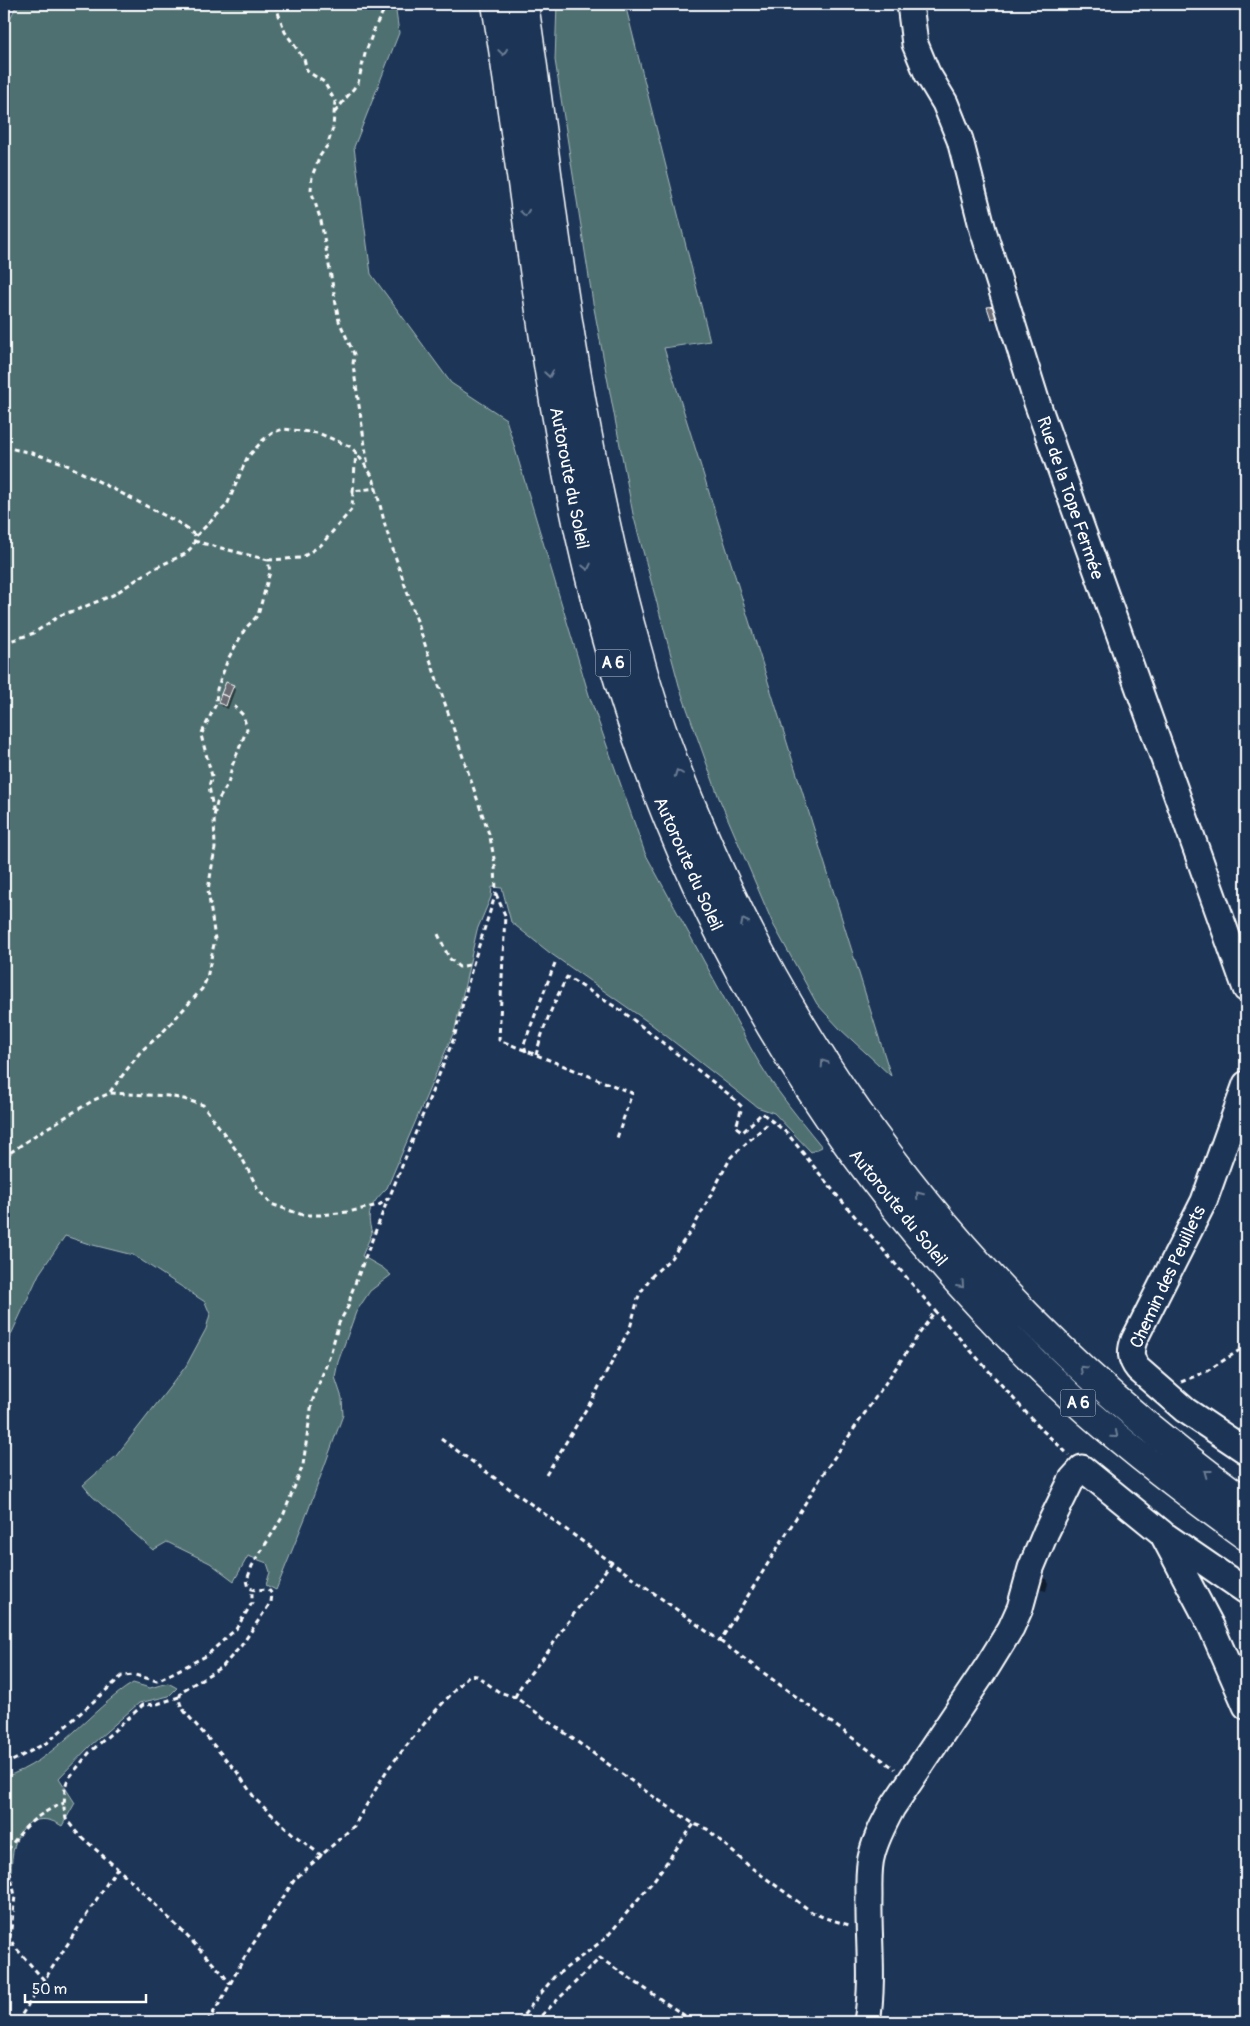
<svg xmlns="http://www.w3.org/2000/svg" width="1250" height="2026" viewBox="0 0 1250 2026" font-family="Pangolin,sans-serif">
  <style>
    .green { fill: #4f7071; stroke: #a7b8b8 }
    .shadow { fill: #0007 }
    .building { fill: #6a6a73; stroke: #fff }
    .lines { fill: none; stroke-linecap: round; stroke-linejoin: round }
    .minor-casing { stroke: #fff; stroke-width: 29 }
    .highway-casing { stroke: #fff; stroke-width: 31 }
    .path { stroke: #fff; stroke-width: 3; stroke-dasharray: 5 4; stroke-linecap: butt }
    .minor { stroke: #1d3557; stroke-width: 25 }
    .highway { stroke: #1d3557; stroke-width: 28 }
    .oneway { stroke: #6c7c92 }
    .labels { text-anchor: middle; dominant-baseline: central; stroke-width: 4; stroke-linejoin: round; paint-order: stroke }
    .shield { fill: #1d3557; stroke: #bbc2cd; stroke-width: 1 }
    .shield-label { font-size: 16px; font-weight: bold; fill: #fff }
    .street-label { font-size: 18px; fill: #fff; stroke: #1d3557 }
  </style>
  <rect width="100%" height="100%" fill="#1d3557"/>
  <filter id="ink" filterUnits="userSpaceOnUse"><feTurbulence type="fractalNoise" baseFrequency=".02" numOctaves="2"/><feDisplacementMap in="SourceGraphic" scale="10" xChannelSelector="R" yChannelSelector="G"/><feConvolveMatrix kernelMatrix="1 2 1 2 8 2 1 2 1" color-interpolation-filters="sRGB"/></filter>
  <g filter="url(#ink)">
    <!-- green -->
    <path class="green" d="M17,4H395L399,33L354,147L371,274L451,383L506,419L589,695L645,853L742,1031C762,1074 792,1110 822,1147L811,1152L774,1113L757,1107L651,1024L550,953L511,922L502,888L492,887L491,897L477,930L455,1029L387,1188C372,1203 365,1212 372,1233L362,1256L383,1268L391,1275L370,1291L356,1312L338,1362L335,1377L342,1398L343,1415L308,1511L276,1590L266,1585L270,1572L267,1563L248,1556L234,1581L210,1563L167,1542L153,1550L92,1496L83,1485L116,1456L186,1366L206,1329L210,1314L205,1302L133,1255L89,1244L65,1236L39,1274L9,1339L4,1347V32Z
      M557,4H625L710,341L664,348L891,1076L840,1029L817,1004L773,924L719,798L680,689L633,514L593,303L555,60Z
      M133,1683L150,1688L168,1683L177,1688L169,1696L139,1703L91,1745L59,1778L75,1803L62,1826C51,1819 41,1817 29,1823C0,1844 18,1899 4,1933V1777C55,1762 89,1710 133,1683Z"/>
    <!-- shadow -->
    <path class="shadow" d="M1013,274L1018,286L1010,288L1006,277Z
      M989,308L1001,320L994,322Z
      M233,686L235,690L228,709L221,706L219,703Z
      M1189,1200L1196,1203L1186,1213L1184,1210Z
      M1038,1578L1046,1579L1048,1583L1046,1591L1038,1589L1036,1586Z"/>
    <!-- building -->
    <path class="building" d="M996,306L1000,316L991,319L987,307Z
      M226,682L234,685L229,697L221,694Z
      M221,694L229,697L226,706L218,703Z"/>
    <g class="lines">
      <!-- minor casing -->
      <g class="minor-casing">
        <path id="minor" d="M910,4L915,44L927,73L945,103L960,140L983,230L1037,403L1246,989
          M1246,1084L1204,1201L1134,1340C1130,1351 1130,1359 1138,1369L1185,1410L1246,1451
          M1166,1536L1246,1591
          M867,2022C874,1980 868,1938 869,1896C869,1882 868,1867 872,1854C876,1838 884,1823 892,1808L987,1667L1011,1628L1020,1608L1031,1568L1046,1532L1072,1479L1082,1468L1162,1533L1211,1626L1246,1706"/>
      </g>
      <!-- highway casing -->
      <g class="highway-casing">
        <path id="highway" d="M496,4C525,182 541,363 581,540C657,878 817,1161 1072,1398C1127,1448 1186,1493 1246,1536
          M524,4C540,109 551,216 568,321C586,435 608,549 640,660C655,716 676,770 699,823C814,1099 1004,1328 1246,1502"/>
      </g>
      <!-- path -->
      <path class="path" d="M275,4L285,32L304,59L307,71L324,82L335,101L333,128L327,146L320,156L312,176L311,190L321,221L339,321L354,354L353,365L368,466
        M335,112L358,83L365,54L375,27L384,10V4
        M4,447L32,453L63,463L179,523L196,536
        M353,491L356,452
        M194,541L268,560L270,572L258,615L245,629L228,659L217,689L216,704L201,735L212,776L209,786L214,815
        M268,560L301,558L321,545L352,509L353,491L376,488
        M4,643L34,633L61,615L79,609L113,595L153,569L185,554L193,546L196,536L227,505L247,458L263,440L274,432L283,429L318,433L349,446L356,452L373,477L386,529L490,837L495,864L496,893L473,964L454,1038L389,1198L379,1205L348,1212L320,1215H303L271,1204L258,1189L242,1158L203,1105L184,1099L168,1096L110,1093L94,1100L37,1134L4,1157
        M496,894L505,915L499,1040L632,1093L617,1138
        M438,934L449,958L459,967L473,964
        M526,1052L524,1044L555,963
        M536,1055C543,1027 554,1002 567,977L622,1011L731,1096L742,1107L736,1127L743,1132L762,1113L787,1133L835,1193L935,1311L1040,1428L1069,1455
        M110,1092L141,1051L161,1034L202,989L207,978L215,939L208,890L215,848L214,817L217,802L228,784L232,766L247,729L243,715L234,706
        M1181,1382L1207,1371L1246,1346
        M441,1439L720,1641L825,1471L935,1311
        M546,1475L593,1398L630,1328L639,1295L651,1277L671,1258L692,1230L731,1157L772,1120
        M720,1641L895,1769
        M179,1697L157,1704L143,1705L89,1753L68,1779L65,1787L64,1809L66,1819L77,1833L127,1877L184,1933L222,1973L230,1984
        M515,1697C525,1675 546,1659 557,1637L611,1563
        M4,1758L12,1761L48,1742L122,1676L135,1675L157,1681L206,1656L236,1629L252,1603V1590
        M322,1856L293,1834L256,1800L237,1772L185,1712C180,1704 177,1700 182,1691L223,1666L241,1646L271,1602L272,1594L268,1589L256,1590L249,1588L247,1580L252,1566L283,1516L303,1465L312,1402L330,1355L339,1323L349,1305L351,1294L388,1199
        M44,1980L14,1946L10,1938L15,1896L6,1853C22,1828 36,1814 64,1803
        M17,2022L117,1868
        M207,2022L221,2001L244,1958L295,1879L354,1826L387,1770L428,1719L469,1675L477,1676L499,1692L515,1697L651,1795L694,1824L707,1829L749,1866L812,1912L825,1918L849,1925
        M518,2022L554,1977L606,1938L654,1880L694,1824
        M535,2022L600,1958L694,2022"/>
      <!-- minor -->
      <use href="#minor" class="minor"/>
      <!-- highway -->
      <use href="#highway" class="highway"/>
    </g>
    <!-- one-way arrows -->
    <defs><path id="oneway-chevron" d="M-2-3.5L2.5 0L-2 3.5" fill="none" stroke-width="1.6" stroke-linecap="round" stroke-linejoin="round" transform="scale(1.25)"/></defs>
    <g class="oneway">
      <use href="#oneway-chevron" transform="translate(503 52) rotate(82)"/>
      <use href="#oneway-chevron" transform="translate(525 213) rotate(82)"/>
      <use href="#oneway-chevron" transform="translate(549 374) rotate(81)"/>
      <use href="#oneway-chevron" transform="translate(587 567) rotate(77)"/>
      <use href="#oneway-chevron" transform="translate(678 773) rotate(-111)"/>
      <use href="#oneway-chevron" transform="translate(744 922) rotate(-117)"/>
      <use href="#oneway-chevron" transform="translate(824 1063) rotate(-123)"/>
      <use href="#oneway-chevron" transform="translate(919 1195) rotate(-129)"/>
      <use href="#oneway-chevron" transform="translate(961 1285) rotate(48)"/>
      <use href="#oneway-chevron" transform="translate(1083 1369) rotate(-137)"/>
      <use href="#oneway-chevron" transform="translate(1115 1435) rotate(40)"/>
      <use href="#oneway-chevron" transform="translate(1207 1473) rotate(-143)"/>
    </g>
  </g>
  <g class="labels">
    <!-- shield labels -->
    <g class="shield">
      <rect x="595.5" y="649.5" width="35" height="27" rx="4"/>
      <rect x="1060.5" y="1389.5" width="35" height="27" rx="4"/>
    </g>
    <g class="shield-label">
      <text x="613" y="663">A 6</text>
      <text x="1078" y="1403">A 6</text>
    </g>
    <!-- street labels -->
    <g class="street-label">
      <text transform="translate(569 478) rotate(79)">Autoroute du Soleil</text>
      <text transform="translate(1070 498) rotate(71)">Rue de la Tope Fermée</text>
      <text transform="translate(688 864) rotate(66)">Autoroute du Soleil</text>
      <text transform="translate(898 1208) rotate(51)">Autoroute du Soleil</text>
      <text transform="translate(1168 1277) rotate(-65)">Chemin des Peuillets</text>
    </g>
  </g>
  <!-- margin -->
  <rect width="1250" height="2026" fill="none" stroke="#1d3557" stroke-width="20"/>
  <rect x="10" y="10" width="1230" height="2006" fill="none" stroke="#fff" stroke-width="2" filter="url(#ink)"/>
  <!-- scale -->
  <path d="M25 1994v8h121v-8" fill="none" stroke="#ffffff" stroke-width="2.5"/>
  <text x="32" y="1994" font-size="15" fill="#ffffff" stroke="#1d3557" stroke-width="4" paint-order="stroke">50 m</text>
</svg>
